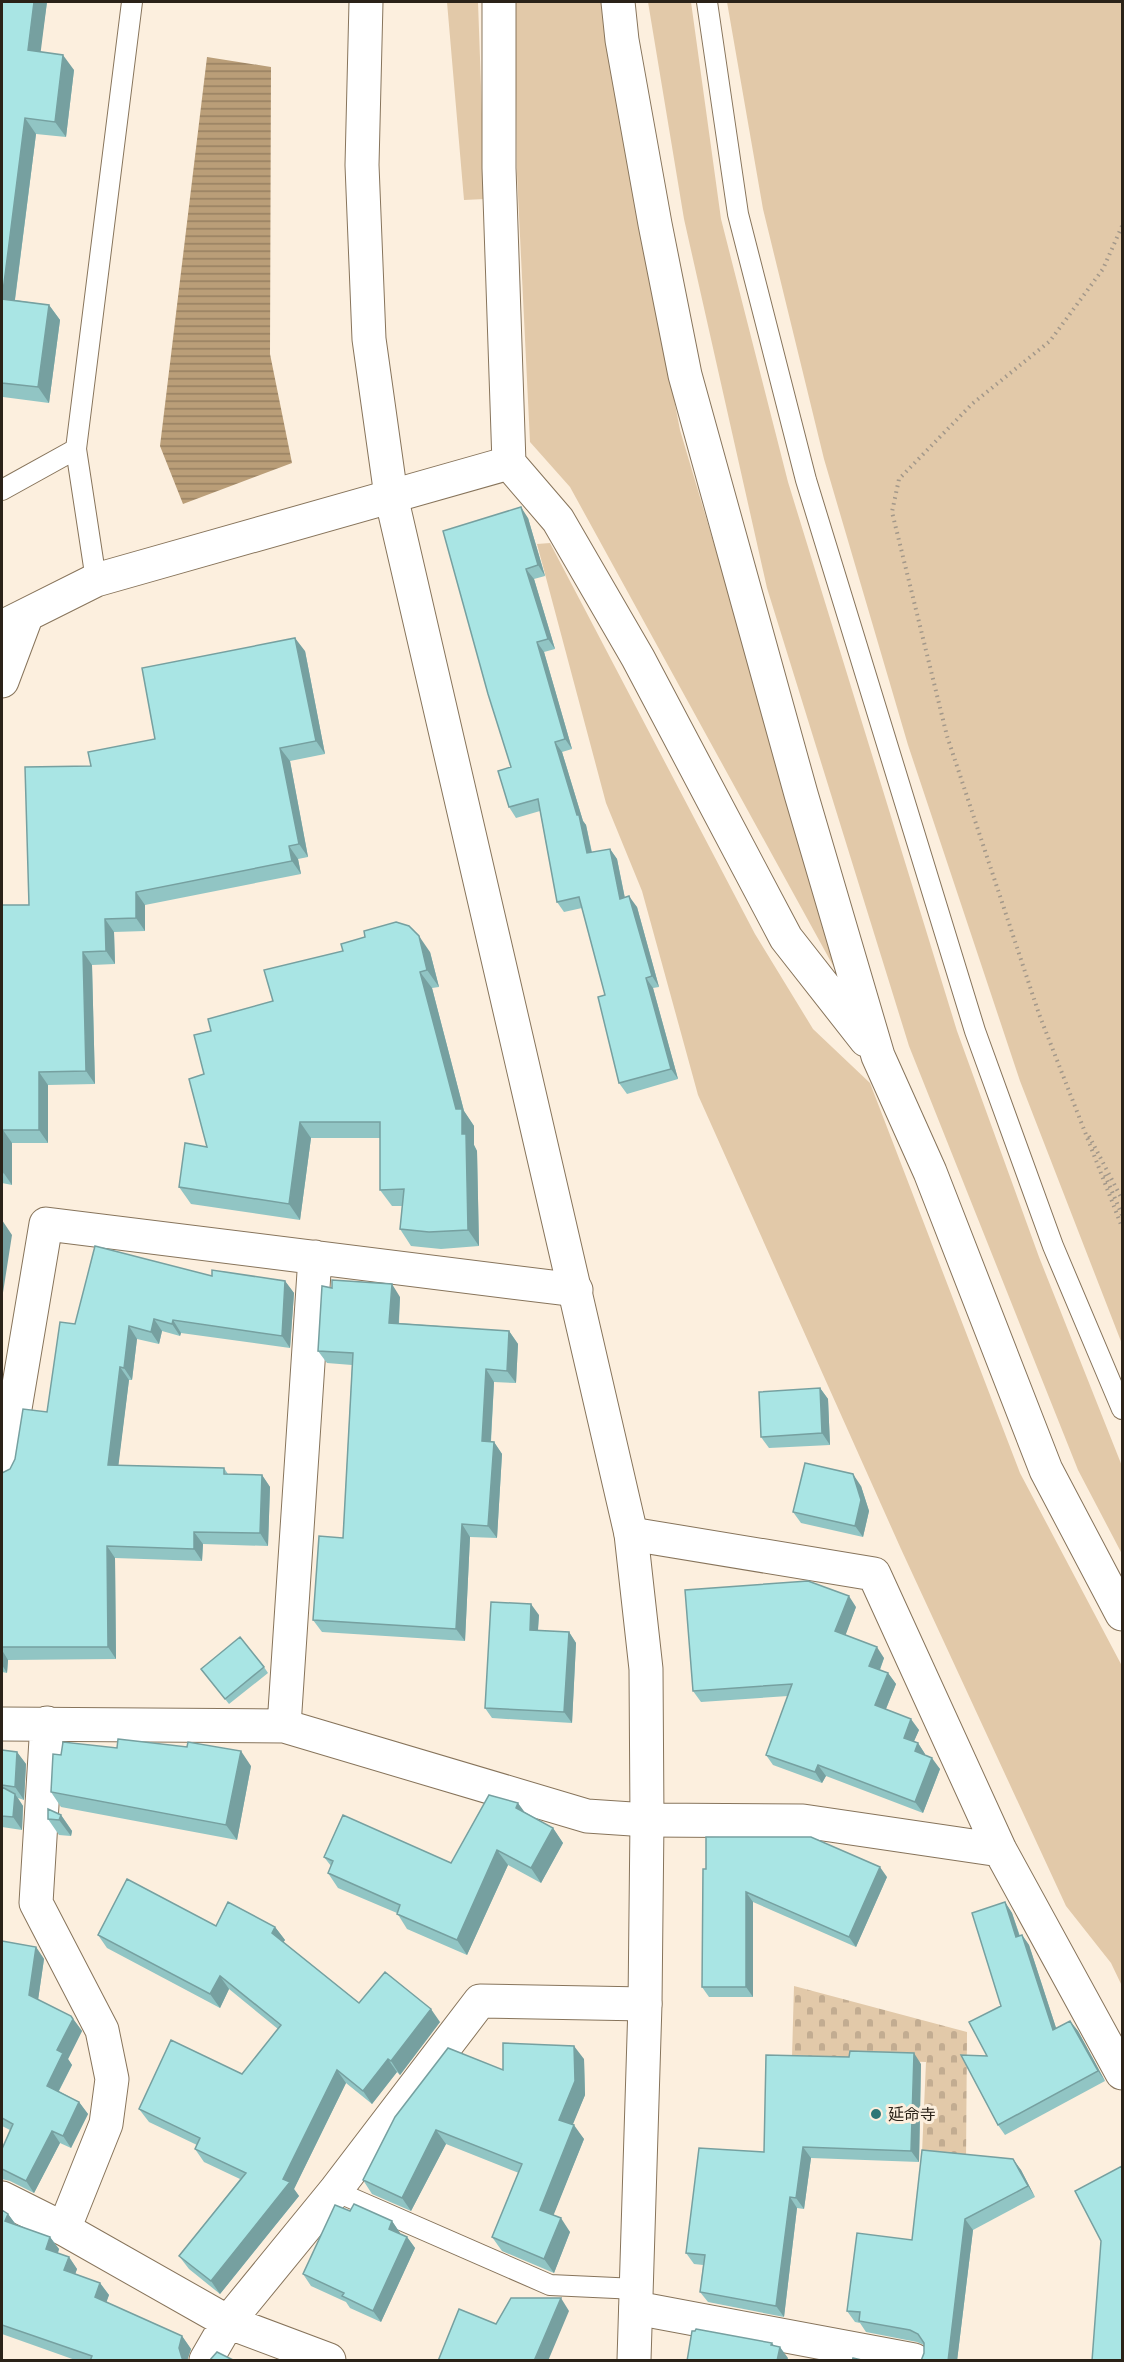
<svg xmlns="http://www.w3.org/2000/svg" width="1124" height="2362" viewBox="0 0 1124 2362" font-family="'Roboto Serif','Noto Sans JP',serif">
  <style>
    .green { fill: #e2c9a9 }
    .cemetery { fill: url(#cemetery-stones) }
    .water { fill: url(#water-rules) }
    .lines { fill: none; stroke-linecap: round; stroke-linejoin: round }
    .service-casing { stroke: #87745b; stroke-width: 22 }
    .minor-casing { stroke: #87745b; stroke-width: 35 }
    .tertiary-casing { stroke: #87745b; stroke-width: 35 }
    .path { stroke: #a3988a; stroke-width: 4; stroke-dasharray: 1.5 4.5; stroke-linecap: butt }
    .service { stroke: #fff; stroke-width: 20 }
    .minor { stroke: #fff; stroke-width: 33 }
    .tertiary { stroke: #fff; stroke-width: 33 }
    .wall { fill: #91c5c4 }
    .shaded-wall { fill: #76a0a0 }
    .building { fill: #a9e5e4; stroke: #76a0a0; stroke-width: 1.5 }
    .poi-dot { fill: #2c7676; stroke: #fcefde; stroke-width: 2 }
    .labels { text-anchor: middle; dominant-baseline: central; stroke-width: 6; stroke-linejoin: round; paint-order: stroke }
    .poi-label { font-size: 16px; fill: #2a2218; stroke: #fcefde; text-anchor: start }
  </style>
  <defs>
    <pattern id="cemetery-stones" width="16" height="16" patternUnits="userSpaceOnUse" patternTransform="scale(1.5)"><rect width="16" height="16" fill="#e2c9a9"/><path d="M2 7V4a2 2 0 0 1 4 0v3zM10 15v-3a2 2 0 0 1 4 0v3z" fill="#c2ac91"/></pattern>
    <pattern id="water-rules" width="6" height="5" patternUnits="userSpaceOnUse" patternTransform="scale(1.5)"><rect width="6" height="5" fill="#ba9e78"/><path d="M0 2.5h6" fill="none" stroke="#978061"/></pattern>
  </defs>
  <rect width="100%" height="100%" fill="#fcefde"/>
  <!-- green -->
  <path class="green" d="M447,2H478L485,199L464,200Z
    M515,2H603L632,182L680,430L847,991L570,487L530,442L517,174Z
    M648,2H691L721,219L788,482L957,1031L1039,1257L1122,1466V1554L1078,1470L909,1046L767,588L684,219Z
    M727,2H1122V1344L1020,1081L908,745L824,459L763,209Z
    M550,543L755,934L813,1029L870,1083L1020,1473L1122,1666V1986L1111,1963L1066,1906L901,1549L698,1095L642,891L606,803L537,544Z"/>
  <!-- cemetery -->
  <path class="cemetery" d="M794,1986L967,2032L966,2163L922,2153L926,2062L792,2057Z"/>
  <!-- water -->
  <path class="water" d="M207,57L271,67L270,354L292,463L183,504L160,446Z"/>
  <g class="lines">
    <!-- service casing -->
    <g class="service-casing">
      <path id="service" d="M707,2L738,214L806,480L975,1031L1053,1246L1122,1409
        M76,449L96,580
        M2,490L76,449L132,2
        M335,2191L550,2285L637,2289"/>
    </g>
    <!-- minor casing -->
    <g class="minor-casing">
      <path id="minor" d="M499,2V168L509,463L558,520L638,658L786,938L866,1040
        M618,2L622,40L655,224L685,375L801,794L878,1056L930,1172L1046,1470L1122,1614
        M2,627L96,580L509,463
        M2,681L26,617
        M2,1467L5,1468L46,1224L576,1290
        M631,1534L874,1574L1000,1850L1122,2073
        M47,1723L36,1903L102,2030L112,2079L106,2124L64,2229
        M2,1724L284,1726L587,1816L647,1820L803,1821L1000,1850
        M284,1726L315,1257
        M2,2198L64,2229L228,2322L329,2360
        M636,2308L914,2360
        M206,2360L228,2322L335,2191L480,2001L645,2004"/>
    </g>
    <!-- tertiary casing -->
    <g class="tertiary-casing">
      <path id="tertiary" d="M366,2L362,165L369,339L391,496L631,1534L646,1669L647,1820L645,2004L634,2360"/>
    </g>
    <!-- path -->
    <path class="path" d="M1122,226L1103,269L1050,341L972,404L899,479L892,512L947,736L1039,1014L1122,1227
      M1089,1136L1122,1199
      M1105,1175L1122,1215"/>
    <!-- service -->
    <use href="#service" class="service"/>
    <!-- minor -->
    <use href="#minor" class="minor"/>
    <!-- tertiary -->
    <use href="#tertiary" class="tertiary"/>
  </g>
  <!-- wall -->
  <path class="wall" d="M2,2H47L40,51L74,70L66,137L36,134L15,300L49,305L60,320L49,403L3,397L2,410Z
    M528,518L545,576L534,579L555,649L544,652L572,749L562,752L583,821L586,825L592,852L610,849L617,859L625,898L637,907L659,987L653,988L678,1079L627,1094L619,1083L605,995L582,908L564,912L557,902L540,811L516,818L509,807Z
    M305,651L325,754L290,761L308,857L298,859L301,874L145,905V931L114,932L115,964L92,965L95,1084L48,1085V1143H12V1185L2,1183V905H29L91,766L155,739Z
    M430,952L439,987L432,988L464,1111L474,1126V1145L477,1151L479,1246L441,1249L411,1246L400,1229L402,1206H392L380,1190V1138H311L300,1220L191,1204L179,1187L207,1147L204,1074L211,1031L273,1001Z
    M212,1276L285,1281L294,1293L290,1348L181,1333L180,1336L162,1331L159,1344L137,1339L132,1380H129L118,1465L224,1468L228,1474L262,1475L270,1487L268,1546L203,1544L202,1561L115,1558L116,1659L8,1660L7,1673L2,1672V1473L10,1469L47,1412L75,1324Z
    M400,1297L399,1323L509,1331L518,1344L516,1383L494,1382L491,1442H494L502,1454L497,1538L470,1537L465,1641L322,1632L313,1620L343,1538L352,1365L327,1363L318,1351Z
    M820,1388L828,1399L830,1445L769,1448L761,1437Z
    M861,1486L869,1511L863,1537L801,1523L793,1512Z
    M856,1607L845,1635L884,1658L880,1670L888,1673L896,1684L886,1709L919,1730L914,1741L918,1743L925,1754V1755L940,1769L923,1813L826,1776L822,1783L773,1765L766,1755L788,1696L701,1702L693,1691Z
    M539,1615L538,1631L569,1632L576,1643L572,1723L492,1718L485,1708Z
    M264,1667L268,1673L229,1704L201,1669Z
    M2,1750L17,1752L26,1764L24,1800L18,1798L23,1806L22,1830L2,1827Z
    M61,1755L251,1766L237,1840L61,1807L51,1792Z
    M525,1812L553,1828L563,1843L541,1883L508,1865L467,1955L407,1929L397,1913L338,1888L328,1873L331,1866L324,1857L451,1863Z
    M61,1815L72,1831L71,1836L59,1835L48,1819Z
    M703,1869L887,1877L856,1947L753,1902V1997H709L702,1987Z
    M1005,1902L1012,1913L1020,1936L1022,1935L1029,1945L1056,2028L1070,2021L1078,2031L1105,2081L1005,2135L998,2125Z
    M216,1926L275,1927L285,1940L283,1942L359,2003L440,2022L400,2075L397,2072L372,2104L346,2083L294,2189L299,2196L220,2294L189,2269L179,2256L240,2179L204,2162L195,2149L197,2145L149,2122L139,2109L242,2074L278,2029L229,1989L220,2008L107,1948L98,1935Z
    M2,1941L36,1947L44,1959L38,2000L71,2016L82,2031L68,2059L72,2065L59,2091L79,2102L88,2114L71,2148L60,2143L34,2193L10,2181L2,2179V2149L10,2130L2,2126Z
    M584,2059L585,2095L572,2125L584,2139L553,2215L570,2232L554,2273L502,2251L492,2237L519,2173L446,2144L411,2211L372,2194L363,2180L503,2070Z
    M921,2064L919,2162L811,2158L804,2209L797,2208L784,2317L708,2302L700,2292L703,2265L694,2264L686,2253L764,2152Z
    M1013,2159L1021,2170L1035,2197L973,2230L957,2361H921L924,2353V2345L917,2342L866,2332L860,2323L855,2322L847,2311L912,2240Z
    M2,2210L8,2214L16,2225L50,2237L59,2249L58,2253L69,2257L77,2269L75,2274L100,2283L109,2295L106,2302L182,2336L191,2349L187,2361H78L2,2334Z
    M350,2211L392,2221L400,2233V2234L407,2237L415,2248L381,2322L350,2308L346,2302L311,2286L303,2274Z"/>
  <!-- shaded-wall -->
  <path class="shaded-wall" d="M34,2H47L39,65L28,50Z
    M63,55L74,70L66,137L55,122Z
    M25,118L36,134L13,314L2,299Z
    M49,305L60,320L49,403L38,387Z
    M2,395L3,397L2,410Z
    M521,507L528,518L545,576L538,565Z
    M526,569L534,579L555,649L548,639Z
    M295,638L305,651L325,754L316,741Z
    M537,642L544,652L572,749L565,739Z
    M555,742L562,752L583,821L586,825L594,864L587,853L577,815Z
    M280,748L290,761L308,857L299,844Z
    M289,846L298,859L301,874L292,861Z
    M610,849L617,859L627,909L620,899Z
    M136,892L145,905V931L136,918Z
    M629,896L637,907L659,987L652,976Z
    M105,919L114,932L115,964L106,951Z
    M419,936L430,952L439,987L427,970Z
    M83,952L92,965L95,1084L86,1071Z
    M420,972L432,988L464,1111L474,1126V1145L477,1151L479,1246L468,1230L462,1134Z
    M646,978L653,988L678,1079L671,1069Z
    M39,1072L48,1085V1143L39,1130Z
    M300,1122L311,1138L300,1220L289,1204Z
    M3,1130L12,1143V1185L3,1172Z
    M2,1220L12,1235L2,1299Z
    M285,1281L294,1293L290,1348L282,1336Z
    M392,1284L400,1297L398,1335L389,1323Z
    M154,1319L162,1331L159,1344L151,1332Z
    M173,1320L181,1333L180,1336L172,1324Z
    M129,1326L137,1339L132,1380L124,1368Z
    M509,1331L518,1344L516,1383L507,1371Z
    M120,1367L129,1380L117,1477L108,1465Z
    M486,1369L494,1382L490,1454L482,1441Z
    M820,1388L828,1399L830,1445L822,1433Z
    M494,1442L502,1454L497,1538L488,1526Z
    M853,1474L861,1486L869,1511L863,1537L855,1526Z
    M262,1475L270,1487L268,1546L260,1533Z
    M462,1524L470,1537L465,1641L456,1629Z
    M194,1532L203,1544L202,1561L194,1549Z
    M107,1546L115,1558L116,1659L108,1647Z
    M849,1596L856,1607L843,1642L835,1631Z
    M531,1604L539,1615L537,1641L530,1630Z
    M569,1632L576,1643L572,1723L564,1712Z
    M877,1647L884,1658L877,1677L869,1666Z
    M2,1650L8,1660L7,1673L2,1665Z
    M888,1673L896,1684L883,1716L875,1705Z
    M911,1719L919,1730L911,1748L904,1738Z
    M918,1743L925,1754L922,1762L915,1751Z
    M241,1751L251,1766L237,1840L226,1825Z
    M17,1752L26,1764L24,1800L15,1787Z
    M932,1758L940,1769L923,1813L915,1802Z
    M818,1765L826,1776L822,1783L815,1772Z
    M15,1794L23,1806L22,1830L13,1817Z
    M518,1803L529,1818L516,1808Z
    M61,1815L72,1831L71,1836L59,1820Z
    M553,1828L563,1843L541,1883L531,1868Z
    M497,1850L508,1865L467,1955L457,1940Z
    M880,1867L887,1877L856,1947L849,1937Z
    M746,1892L753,1902V1997L746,1987Z
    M1005,1902L1012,1913L1023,1947L1016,1937Z
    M275,1927L285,1940L281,1946L272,1933Z
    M1022,1935L1029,1945L1060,2040L1053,2030Z
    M36,1947L44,1959L37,2007L29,1995Z
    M220,1976L229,1989L220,2008L210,1994Z
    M431,2009L440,2022L400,2075L391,2061Z
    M71,2016L82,2031L68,2059L72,2065L55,2098L47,2086L57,2050Z
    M1070,2021L1078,2031L1105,2081L1098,2071Z
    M574,2046L584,2059L585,2095L569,2134L559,2120Z
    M914,2053L921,2064L919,2162L911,2151Z
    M388,2059L397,2072L372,2104L363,2091Z
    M337,2070L346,2083L294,2189L299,2196L220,2294L211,2281L283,2179Z
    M79,2102L88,2114L71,2148L63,2136Z
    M574,2125L584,2139L550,2224L540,2210Z
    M436,2130L446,2144L411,2211L402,2198Z
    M52,2131L60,2143L34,2193L26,2181Z
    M803,2147L811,2158L804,2209L796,2198Z
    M1013,2159L1021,2170L1035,2197L1028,2186Z
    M790,2197L797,2208L784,2317L776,2306Z
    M8,2214L17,2226L5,2221Z
    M561,2218L570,2232L554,2273L544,2259Z
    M965,2219L973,2230L957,2361H948Z
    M392,2221L400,2233L397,2240L389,2229Z
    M50,2237L59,2249L55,2261L46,2249Z
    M407,2237L415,2248L381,2322L373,2311Z
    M69,2257L77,2269L72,2283L64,2270Z
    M100,2283L109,2295L104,2309L95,2297Z
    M561,2298L569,2311L548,2361H534Z
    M182,2336L191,2349L187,2361H184L182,2358L179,2348Z
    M772,2343L779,2353L780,2347L788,2358L787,2361H777L771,2345Z"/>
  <!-- building -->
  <path class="building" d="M2,2H34L28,50L63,55L55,122L25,118L2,299L49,305L38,387L2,383Z
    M521,507L538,565L526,569L548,639L537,642L565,739L555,742L577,815H579L587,853L610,849L620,899L629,896L652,976L646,978L671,1069L619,1083L598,997L605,995L579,897L557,902L538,799L509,807L498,771L511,767L488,694L443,531Z
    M295,638L316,741L280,748L299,844L289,846L292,861L136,892V918L105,919L106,951L83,952L86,1071L39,1072V1130H3V1172L2,1171V905H29L25,767L91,766L88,752L155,739L142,668Z
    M396,922L409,926L419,936L427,970L420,972L456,1109H462V1134H466L468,1230L429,1232L400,1229L404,1189L380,1190V1122H300L289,1204L179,1187L185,1143L207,1147L189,1079L204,1074L194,1035L211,1031L208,1019L273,1001L264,970L343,951L341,944L365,937L364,931Z
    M95,1246L212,1276V1270L285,1281L282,1336L173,1320L172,1324L154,1319L151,1332L129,1326L124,1368L120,1367L108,1465L224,1468V1474L262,1475L260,1533L194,1532V1549L107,1546L108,1647H2V1473L10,1469L15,1459L23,1409L47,1412L60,1322L75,1324Z
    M332,1280L392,1284L389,1323L509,1331L507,1371L486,1369L482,1441L494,1442L488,1526L462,1524L456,1629L313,1620L319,1536L343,1538L353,1353L318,1351L322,1286L332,1288Z
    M820,1388L822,1433L761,1437L759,1392Z
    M805,1463L853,1474L861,1500L855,1526L793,1512Z
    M808,1581L849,1596L835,1631L877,1647L869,1666L888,1673L875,1705L911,1719L904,1738L918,1743L915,1751L932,1758L915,1802L818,1765L815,1772L766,1755L792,1684L693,1691L685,1590Z
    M491,1602L531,1604L530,1630L569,1632L564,1712L485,1708Z
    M240,1637L264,1667L225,1699L201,1669Z
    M118,1739L187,1747L188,1742L241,1751L226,1825L51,1792L53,1754L61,1755L63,1742L117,1748Z
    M2,1750L17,1752L15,1787L2,1785Z
    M2,1787L15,1794L13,1817L2,1816Z
    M489,1795L518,1803L516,1808L553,1828L531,1868L497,1850L457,1940L397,1914L400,1905L328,1873L333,1861L324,1857L343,1815L451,1863Z
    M48,1809L61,1815L59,1820L48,1819Z
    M706,1837H811L880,1867L849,1937L746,1892V1987H702L703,1869H706Z
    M127,1879L216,1926L228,1902L275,1927L272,1933L359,2003L385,1972L431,2009L391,2061L388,2059L363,2091L337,2070L283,2179L290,2182L211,2281L179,2256L246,2173L195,2149L200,2138L139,2109L171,2040L242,2074L281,2025L220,1976L210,1994L98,1935Z
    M1005,1902L1016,1937L1022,1935L1053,2030L1070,2021L1098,2071L998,2125L961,2055L987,2056L969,2022L1001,2006L972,1913Z
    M2,1941L36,1947L29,1995L71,2016L73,2019L57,2050L63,2053L47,2086L79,2102L63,2136L52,2131L26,2181L2,2169V2149L13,2124L2,2118Z
    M503,2043L574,2046L575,2081L559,2120L574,2125L540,2210L561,2218L544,2259L492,2237L522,2164L436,2130L402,2198L363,2180L395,2117L448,2048L503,2070Z
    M850,2051L914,2053L911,2151L803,2147L796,2198L790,2197L776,2306L700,2292L705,2255L686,2253L699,2148L764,2152L766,2055L849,2057Z
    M922,2150L1013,2159L1028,2186L965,2219L948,2361H921L924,2353V2343L918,2334L910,2330L859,2321L860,2312L847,2311L857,2233L912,2240Z
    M1122,2166V2361H1092L1101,2241L1075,2191Z
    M354,2204L392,2221L389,2229L407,2237L373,2311L342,2296L344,2293L303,2274L335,2205L350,2211Z
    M2,2210L8,2214L5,2221L50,2237L46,2249L69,2257L64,2270L100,2283L95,2297L182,2336L179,2348L182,2358L185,2361H90L92,2356L2,2325Z
    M511,2298H561L534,2361H438L459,2309L496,2324Z
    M696,2329L772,2343L771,2345L780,2347L777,2361H687L692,2331H695Z
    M217,2352L235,2361H209Z
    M853,2358L866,2361H852Z"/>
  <!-- markers -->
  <circle class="poi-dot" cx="876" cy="2114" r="6"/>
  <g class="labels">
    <!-- poi labels -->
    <g class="poi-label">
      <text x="888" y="2114">延命寺</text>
    </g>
  </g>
  <!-- border -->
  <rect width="1124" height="2362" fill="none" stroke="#2a2218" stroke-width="6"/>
</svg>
